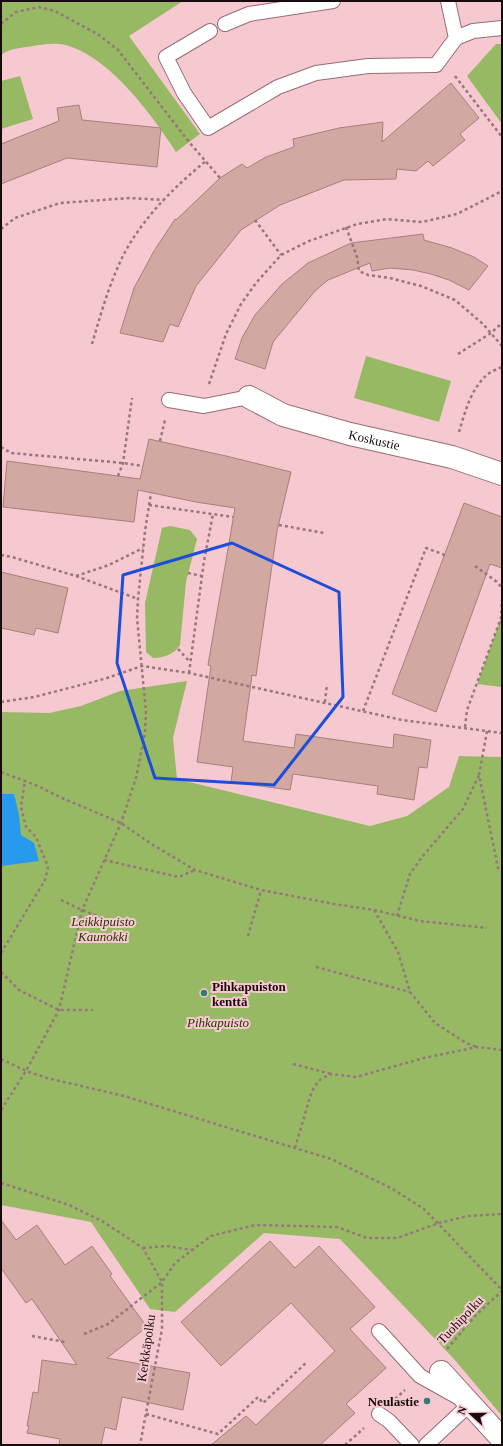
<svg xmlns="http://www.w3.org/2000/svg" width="503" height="1446" viewBox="0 0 503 1446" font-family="Georgia,serif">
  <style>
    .green { fill: #98b964 }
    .water { fill: #279aee }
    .building { fill: #d2a8a2; stroke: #a87f7a }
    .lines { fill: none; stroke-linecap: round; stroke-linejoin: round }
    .service-casing { stroke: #946d74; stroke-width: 16 }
    .minor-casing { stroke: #946d74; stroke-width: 24 }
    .path { stroke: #96777c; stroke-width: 2.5; stroke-dasharray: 3 3; stroke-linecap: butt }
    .service { stroke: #fff; stroke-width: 14 }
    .minor { stroke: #fff; stroke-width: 22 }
    .marked { fill: none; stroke: #1d4ed8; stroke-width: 3; stroke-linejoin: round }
    .poi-dot { fill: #357c75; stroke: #f6c9d1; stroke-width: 1.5 }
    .labels { text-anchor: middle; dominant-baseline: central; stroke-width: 4; stroke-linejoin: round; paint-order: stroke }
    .street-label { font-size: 13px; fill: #180a0d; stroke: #f6c9d1 }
    .park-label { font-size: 13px; font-style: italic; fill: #253502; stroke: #f6c9d1 }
    .poi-label { font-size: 13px; font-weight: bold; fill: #180a0d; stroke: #f6c9d1; text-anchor: start }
  </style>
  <rect width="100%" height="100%" fill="#f6c9d1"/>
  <!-- green -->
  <path class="green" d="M1,1H183L129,36L200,134L176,152C152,115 112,60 69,46C57,42 44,44 33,46C21,48 10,48 1,55Z
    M496,44H502V124L467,76Z
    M20,76L33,119L1,129V81Z
    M366,356L451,381L439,422L354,398Z
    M170,526L190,530L197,539L186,582L180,645C175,654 163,658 153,658L146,652L145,603L162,528Z
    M501,618H502V687L477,684Z
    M187,681L173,738L177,779L370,826L407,816L449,787L459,756L502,757V1416L454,1359L340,1239L264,1233L175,1312L150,1309L91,1222L1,1205V712L49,713L81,706L120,691Z"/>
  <!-- water -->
  <path class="water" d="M1,794H14L19,815L21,835L34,843L39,861L1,866Z"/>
  <!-- building -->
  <path class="building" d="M451,83L479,118L460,134L465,140L433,166L428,161L416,171L397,169L396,179L344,180L280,205L241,230L196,286L178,327L170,324L163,342L120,333L134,288L154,251L175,219L176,220L220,178L242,164L247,168L266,157L294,147L293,139L339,128L383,122L382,142Z
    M79,105L82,120L161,128L157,167L67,158L1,184V144L59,121L57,108Z
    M423,234L424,240L452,248L474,257L488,266L469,290L449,280L431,274L413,270L390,268L372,271L370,263L328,280L315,291L273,342L265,369L235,359L242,338L255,315L282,284L308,263L351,243Z
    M149,439L226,456L291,472L277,531L256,676L252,675L243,741L294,748L296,734L393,748L394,734L431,740L427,768L419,767L414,800L377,794L378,786L293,774L290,790L231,782L233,767L197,762L211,666L208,665L235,508L196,502L138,490L134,522L3,507L7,461L140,479Z
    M464,503L502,517V568L490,564L436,712L392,694Z
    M1,572L68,588L58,633L36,628L34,635L1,628Z
    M1,1220L16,1240L37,1225L65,1265L92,1246L112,1274L110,1276L147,1327L107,1358L190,1373L183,1410L122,1397L116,1430L105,1427L101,1445H59L60,1439L27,1433L29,1426H27L33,1392L38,1393L42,1360L77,1365L32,1299L26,1303L1,1268Z
    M270,1241L295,1268L319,1246L375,1307L350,1329L386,1368L346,1404L355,1413L320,1445H211L246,1416L256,1425L335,1351L291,1303L221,1366L181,1322Z"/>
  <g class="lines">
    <!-- service casing -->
    <g class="service-casing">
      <path id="service" d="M448,1L456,38
        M225,24L249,14L333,1
        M210,31L166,57L184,93L208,128L278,87L316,73L368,66L436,65L456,38L473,31L502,28
        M169,400L204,406L249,397
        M379,1331L420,1376L470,1404L426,1445
        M379,1414L389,1421L412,1445"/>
    </g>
    <!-- minor casing -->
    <g class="minor-casing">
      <g id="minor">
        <path id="s1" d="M249,397L283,415L350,434L452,457L502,474"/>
        <path d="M441,1372L502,1439"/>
      </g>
    </g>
    <!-- path -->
    <path class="path" d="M1,24L16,12L39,7L55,11L99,35L118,50L189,142L220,178
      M455,76L502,137
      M255,220L281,255
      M346,227L357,257L359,271L368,275L390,278L421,286L455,300L483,324L502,346
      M1,229L15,218L60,203L130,198L164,200
      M92,344C101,313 110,281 125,252C144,217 175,186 206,161
      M458,354L491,333L502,323
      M209,384L226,334L241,304L256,283L281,255L309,241L357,224L387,219L422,222L457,214L502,191
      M459,432C465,412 471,388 488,374C492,371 497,369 502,367
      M160,441L165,420
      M1,447L11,453L123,463L143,466
      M118,476L123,463L132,398
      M149,505L233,517
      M279,525L324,533
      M1,555L12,557L76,576L109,565L143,548
      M475,566L497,582L502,588
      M188,573L202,576
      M76,576L138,599
      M178,649L190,662
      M189,673L204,561L213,514
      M1,702L34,697L104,679L142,666L189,673L402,720L502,733
      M325,702L327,684
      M363,711L426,548L445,555
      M465,727L467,710L501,618L502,600
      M487,731L479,775L498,868L502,870
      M1,772L38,786L62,798L121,823L153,845L195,870L261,890L334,904L374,910L398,952L410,992L435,1023L466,1043L477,1047
      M104,860L179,877L195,870
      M61,900L82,910L120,925
      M374,910L420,921L487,928
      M397,916L410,874L422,857L463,809L479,775
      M248,936L261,890
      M1,953L45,880L48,867L36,837L26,827L21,807L25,781
      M316,967L410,992
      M1,972L19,990L59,1010H93
      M1,1059L26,1071L47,1078L124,1096L331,1159L391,1188L424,1209L502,1290
      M293,1064L331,1074
      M1,1110L26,1071L59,1010L82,910L121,823L136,778L145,733L146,712L137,618L138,599L145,531L151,493
      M295,1148L310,1097L314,1087L321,1079L331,1074L356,1077L424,1058L477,1047L502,1050
      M1,1183L69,1205L102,1221L143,1248L162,1282V1329L140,1445
      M143,1248L166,1246L192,1250
      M84,1334L108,1324L162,1282L175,1263L211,1236L255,1225L337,1227L367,1238H397L439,1223L468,1216L502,1214
      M32,1336L65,1342
      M447,1349L476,1315L502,1291
      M395,1399L405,1390
      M146,1414L218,1434L258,1397L263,1403L307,1362
      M345,1445L364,1428"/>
    <!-- service -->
    <use href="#service" class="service"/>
    <!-- minor -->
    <use href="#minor" class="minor"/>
  </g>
  <!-- marked area -->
  <path class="marked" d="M232,543L339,592L343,697L274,785L155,778L117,663L123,575Z"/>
  <!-- markers -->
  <g class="poi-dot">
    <circle cx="204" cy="993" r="4"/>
    <circle cx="427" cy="1401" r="4"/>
  </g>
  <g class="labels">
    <!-- street labels -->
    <g class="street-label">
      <text stroke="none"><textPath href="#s1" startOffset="133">Koskustie</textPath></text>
      <text transform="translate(460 1320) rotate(-47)">Tuohipolku</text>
      <text transform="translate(146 1348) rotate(-82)">Kerkkäpolku</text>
    </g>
    <!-- park labels -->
    <g class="park-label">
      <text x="103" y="921">Leikkipuisto<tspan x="103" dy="15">Kaunokki</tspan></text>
      <text x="218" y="1022">Pihkapuisto</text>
    </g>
    <!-- poi labels -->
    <g class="poi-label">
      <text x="212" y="986">Pihkapuiston<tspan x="212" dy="15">kenttä</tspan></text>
      <text x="419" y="1401" text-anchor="end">Neulastie</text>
    </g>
  </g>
  <!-- border -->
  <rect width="503" height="1446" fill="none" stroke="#180a0d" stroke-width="4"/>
  <!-- north arrow -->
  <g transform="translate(471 1414) rotate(291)" stroke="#f6c9d1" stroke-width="3" paint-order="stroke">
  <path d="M0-3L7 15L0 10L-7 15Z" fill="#180a0d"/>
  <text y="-6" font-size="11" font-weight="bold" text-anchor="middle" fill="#180a0d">N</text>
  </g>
</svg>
